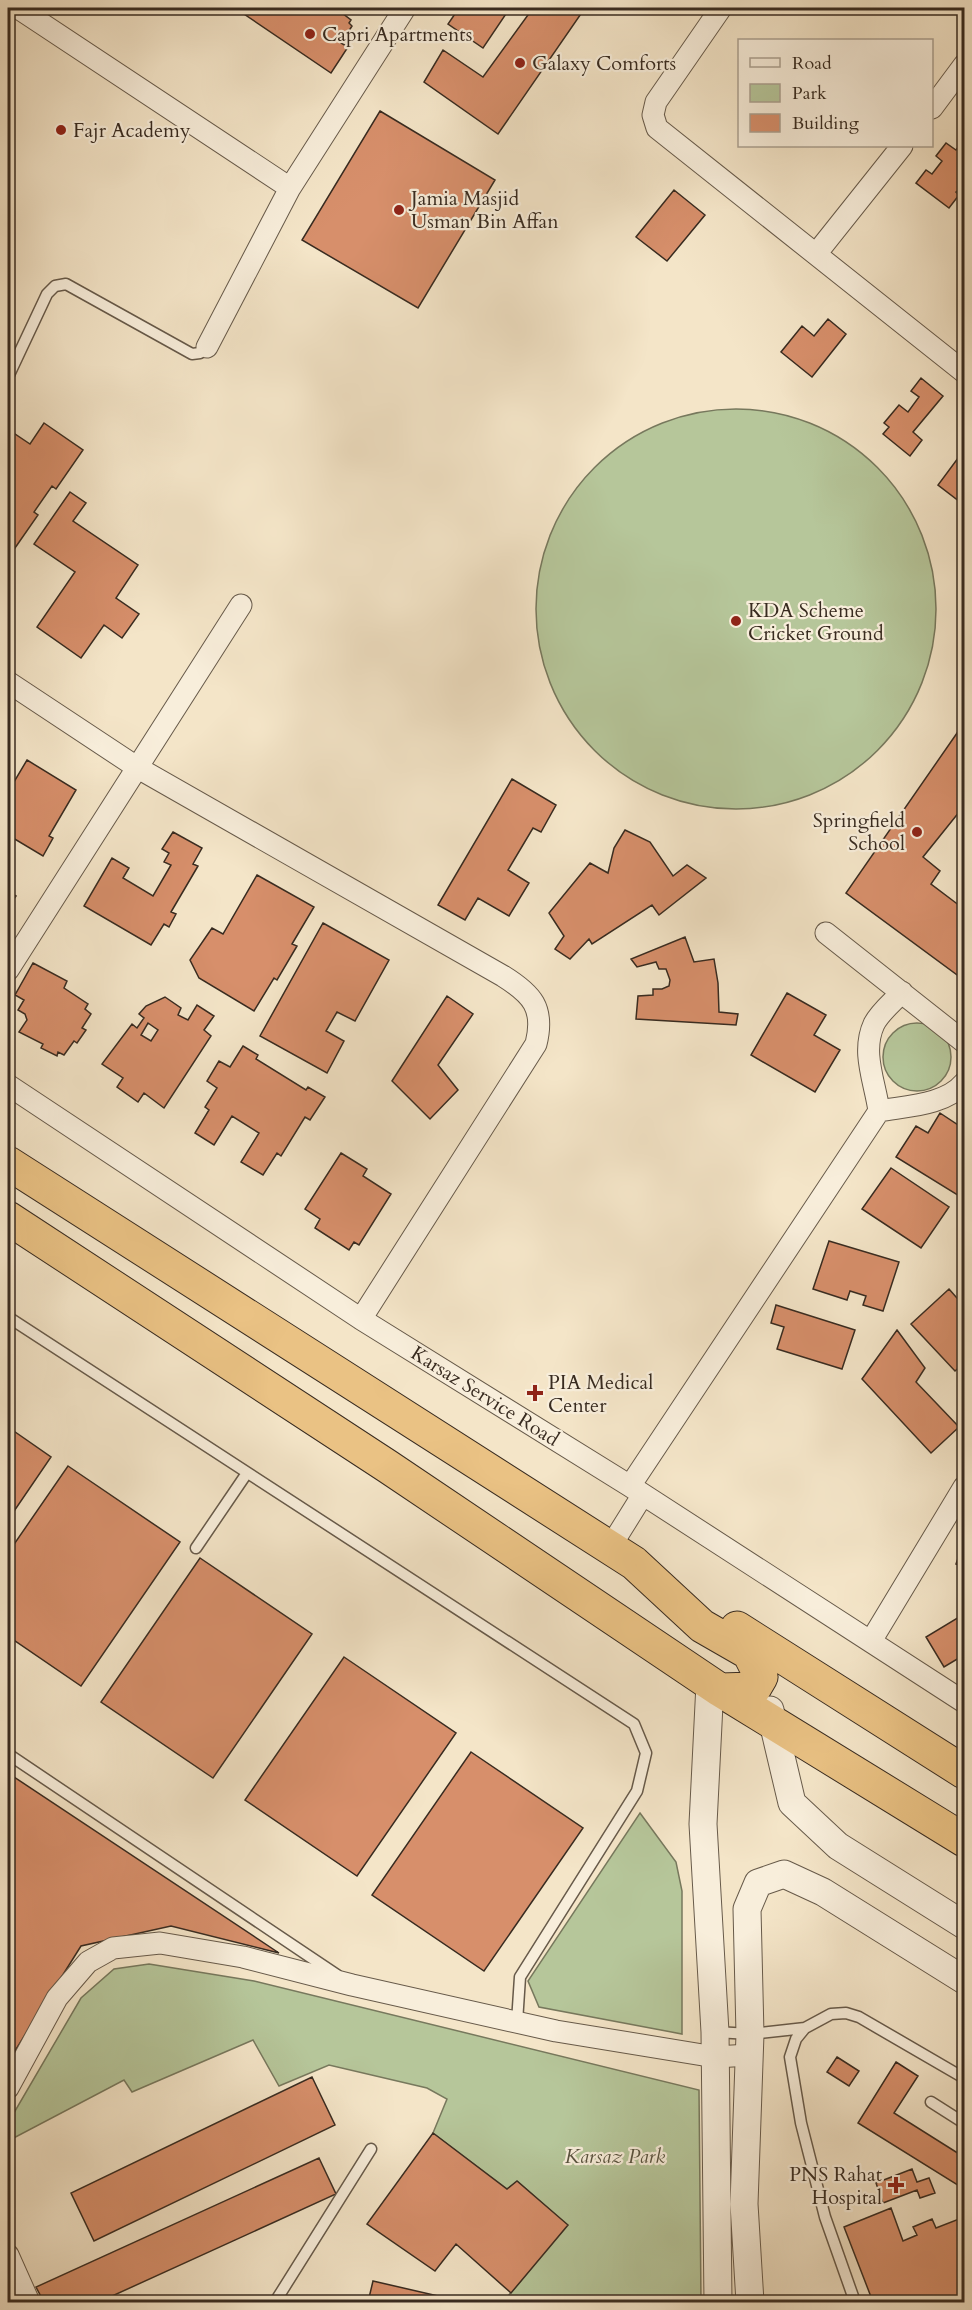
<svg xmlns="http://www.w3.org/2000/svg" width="972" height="2310" viewBox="0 0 972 2310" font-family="Cardo,serif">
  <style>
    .green { fill: #b6c69a; stroke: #77785d; stroke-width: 1.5 }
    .building { fill: #d78f6b; stroke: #382b20; stroke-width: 1.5; fill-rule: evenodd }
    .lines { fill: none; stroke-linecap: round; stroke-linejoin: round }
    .service-casing { stroke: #675a4a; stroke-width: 13 }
    .minor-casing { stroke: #675a4a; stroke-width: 23 }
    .tertiary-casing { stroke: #675a4a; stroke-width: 29 }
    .trunk-casing { stroke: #382b20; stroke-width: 35 }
    .service { stroke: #f8eedb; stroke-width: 10 }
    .minor { stroke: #f8eedb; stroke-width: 21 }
    .tertiary { stroke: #f8eedb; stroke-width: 27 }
    .trunk { stroke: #eac284; stroke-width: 33 }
    .poi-dot { fill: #8f2418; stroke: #f8eedb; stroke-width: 2 }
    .labels { text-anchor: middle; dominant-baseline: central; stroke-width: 4.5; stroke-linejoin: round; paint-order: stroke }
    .poi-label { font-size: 20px; fill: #382b20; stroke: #f8eedb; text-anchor: start }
    .street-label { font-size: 20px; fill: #382b20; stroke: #f8eedb }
    .park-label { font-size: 20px; font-style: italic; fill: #58523e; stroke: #f8eedb }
  </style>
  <rect width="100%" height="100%" fill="#f4e5c8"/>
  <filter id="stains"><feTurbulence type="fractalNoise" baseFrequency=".00333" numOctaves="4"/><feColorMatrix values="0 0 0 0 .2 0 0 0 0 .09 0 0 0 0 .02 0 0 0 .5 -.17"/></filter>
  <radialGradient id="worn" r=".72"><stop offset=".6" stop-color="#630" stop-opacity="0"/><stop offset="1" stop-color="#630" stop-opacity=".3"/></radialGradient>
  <!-- green -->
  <path class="green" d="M536 609a200 200 0 1 1 400 0a200 200 0 1 1-400 0Z
    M883 1057a34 34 0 1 1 68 0a34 34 0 1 1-68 0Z
    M640,1813L676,1862L682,1891V2034L539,2007L528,1981Z
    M149,1964L254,1981L699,2090L701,2302H503L567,2225L518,2182L507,2189L433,2133L447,2099L427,2088L329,2065L279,2086L253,2040L132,2092L124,2080L8,2141V2123L81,1998L114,1969Z"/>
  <!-- building -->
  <path class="building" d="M235,8H291L299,13L304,8H328L335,13L338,10L351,20L349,23L352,26L341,43L348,47L331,73Z
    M459,8H510L483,48L448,24Z
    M533,8H585L498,134L424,82L443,50L483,77Z
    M380,111L495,180L418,308L302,240Z
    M964,140V186L956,192L959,195L949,208L916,183L926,170L932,174L942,161L936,156L946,143L956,150Z
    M674,190L705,215L667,261L636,237Z
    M828,319L846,334L812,377L781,352L802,326L814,336Z
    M921,378L943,396L913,432L922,440L910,456L883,434L889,427L884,423L899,405L908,412L919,397L911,391Z
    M44,423L83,450L56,489L52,486L34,512L38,515L8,558V431L9,430L30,444Z
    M964,450V505L938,485Z
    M70,492L86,503L73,521L138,565L116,598L139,614L122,638L104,625L81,658L37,627L75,572L34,544Z
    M964,723V806L923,857L940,871L931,884L964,909V980L846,893Z
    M27,760L76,790L49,836L53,838L43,856L8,835V792Z
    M512,779L556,805L541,832L533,828L508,870L529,883L509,916L478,898L465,920L438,905Z
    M625,830L650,842L673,876L687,865L706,878L659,915L652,905L592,944L589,939L570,959L555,949L564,936L549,913L590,863L608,873L614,848Z
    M173,832L202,848L193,864L198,866L171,912L176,914L169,927L164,924L151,945L84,906L112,858L129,868L123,878L153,896L171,865L164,862L169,853L162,849Z
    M257,875L314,907L292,944L297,946L277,980L274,978L254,1011L199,978L190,960L212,928L223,934Z
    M8,891L16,896L8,908Z
    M323,923L389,960L355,1021L337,1012L326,1031L344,1041L327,1073L260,1036Z
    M8,926L14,931L8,940Z
    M685,937L694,962L714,959L718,983L719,1012L738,1014L736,1025L636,1019L638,996L653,995V989H662L669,986L670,980L666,969H659L656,962L637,967L631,959Z
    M33,963L67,981L64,988L88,1004L85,1009L91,1014L82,1028L86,1030L77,1043L74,1041L64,1055L58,1052L57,1056L41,1048L43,1044L19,1032L27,1020L25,1014L18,1010L24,1000L15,995Z
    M787,993L826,1015L814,1035L840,1050L815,1092L751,1055Z
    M447,996L473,1014L438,1065L458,1090L430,1119L392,1081Z
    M165,997L181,1008L178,1015L188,1020L197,1005L214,1016L204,1030L211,1036L164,1108L144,1093L138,1102L117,1087L123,1078L102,1064L132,1024L137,1028L144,1018L139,1014L146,1006ZM148,1023L158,1030L151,1041L141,1035Z
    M243,1046L258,1055L256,1059L306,1090L308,1087L325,1097L310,1120L305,1117L281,1156L277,1153L263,1175L241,1162L259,1133L232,1116L214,1145L195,1133L209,1110L205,1107L217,1088L207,1081L219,1061L230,1067Z
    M940,1113L964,1129V1199L896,1157L916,1126L928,1133Z
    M341,1153L367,1169L363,1176L391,1194L359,1245L354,1242L349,1250L315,1228L320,1219L305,1209Z
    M891,1168L949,1207L921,1248L862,1209Z
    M829,1241L899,1262L883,1311L863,1305L866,1296L850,1291L847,1300L813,1289Z
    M964,1265V1279L958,1271Z
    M949,1289L964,1306V1363L955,1371L911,1324Z
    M776,1305L855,1330L842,1369L777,1349L784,1327L771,1323Z
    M897,1330L925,1368L916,1382L959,1427L931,1453L862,1379Z
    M8,1427L51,1457L8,1520Z
    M68,1466L180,1542L81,1686L8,1636V1553Z
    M962,1547L964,1548V1567L956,1564Z
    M200,1558L312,1634L213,1778L101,1702Z
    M964,1614V1655L944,1667L926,1637Z
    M344,1657L456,1733L357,1876L245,1800Z
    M471,1752L583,1828L484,1971L372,1895Z
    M8,1773L279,1953L171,1926L81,1946L8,2062Z
    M837,2057L859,2071L849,2086L827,2072Z
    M896,2062L918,2076L894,2113L964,2157V2189L858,2123Z
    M312,2077L335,2125L94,2241L71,2193Z
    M433,2133L507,2189L517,2181L568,2225L511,2293L456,2244L435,2271L367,2224Z
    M319,2158L336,2194L99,2302H44L36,2287Z
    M912,2169L917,2182L929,2178L935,2193L920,2198L917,2190L883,2203L876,2183Z
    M891,2208L903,2241L917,2235L913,2227L932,2219L936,2228L964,2217V2285H962L964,2302H873L844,2227Z
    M373,2281L464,2302H368Z"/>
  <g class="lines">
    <!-- service casing -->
    <g class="service-casing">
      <path id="service" d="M8,377L47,294L55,286L66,284L192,354L200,353L207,347
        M8,1317L634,1724L646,1753L637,1791L520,1977L517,2022
        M196,1548L247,1473
        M8,1754L337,1975
        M805,2028L796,2039L790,2057L801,2123L825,2217L855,2302
        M716,2032L750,2034L805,2028L831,2014L846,2013L859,2017L964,2078
        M931,2102L964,2123
        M275,2302L371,2149"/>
    </g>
    <!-- minor casing -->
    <g class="minor-casing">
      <path id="minor" d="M18,8L290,188
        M721,8L656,102L653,115L657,128L964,372
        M932,108L964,65
        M816,254L902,146
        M207,347L290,188L405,8
        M8,682L138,768L503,976C532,994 545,1008 536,1044L361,1319
        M826,933L964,1042
        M8,970L241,605
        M8,1085L361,1319L630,1486L964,1702
        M879,1111C906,1106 946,1105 964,1083
        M630,1486L879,1111C875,1082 861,1052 874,1024C880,1012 893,1002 902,992
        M609,1549L642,1496
        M871,1641L964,1487
        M8,2088L57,1998L88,1962L113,1948L160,1943L243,1957L352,1985L556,2031L715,2057L750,2055
        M8,2255L29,2302"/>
    </g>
    <!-- tertiary casing -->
    <g class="tertiary-casing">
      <path id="tertiary" d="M710,1684L703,1824L715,2032L718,2302
        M770,1710L792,1803L838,1846L964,1925
        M750,2302L744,2204L750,2034L747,1909L758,1883L784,1874L823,1892L964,1980"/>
    </g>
    <!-- trunk casing -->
    <g class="trunk-casing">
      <path id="trunk" d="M8,1163L634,1563L702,1626L749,1653L761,1677L754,1689L720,1690
        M8,1218L387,1466L720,1690L964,1840
        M737,1628L964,1772"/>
    </g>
    <!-- service -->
    <use href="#service" class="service"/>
    <!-- minor -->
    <use href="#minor" class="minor"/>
    <!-- tertiary -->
    <use href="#tertiary" class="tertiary"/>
    <!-- trunk -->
    <use href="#trunk" class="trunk"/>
  </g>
  <!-- markers -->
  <g class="poi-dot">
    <circle cx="310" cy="34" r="6"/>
    <circle cx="520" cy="63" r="6"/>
    <circle cx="61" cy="130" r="6"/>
    <circle cx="399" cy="210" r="6"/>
    <circle cx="736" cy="621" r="6"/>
    <circle cx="917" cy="832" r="6"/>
    <path d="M532 1384h6v6h6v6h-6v6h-6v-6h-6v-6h6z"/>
    <path d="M893 2176h6v6h6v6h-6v6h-6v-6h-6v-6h6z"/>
  </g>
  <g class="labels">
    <!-- poi labels -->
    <g class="poi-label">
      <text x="322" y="34">Capri Apartments</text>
      <text x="532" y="63">Galaxy Comforts</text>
      <text x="73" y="130">Fajr Academy</text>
      <text x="411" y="198">Jamia Masjid<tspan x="411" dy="23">Usman Bin Affan</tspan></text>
      <text x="748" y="610">KDA Scheme<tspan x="748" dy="23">Cricket Ground</tspan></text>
      <text x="905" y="820" text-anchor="end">Springfield<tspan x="905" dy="23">School</tspan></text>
      <text x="548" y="1382">PIA Medical<tspan x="548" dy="23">Center</tspan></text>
      <text x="882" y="2174" text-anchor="end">PNS Rahat<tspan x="882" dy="23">Hospital</tspan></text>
    </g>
    <!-- street labels -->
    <g class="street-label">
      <text transform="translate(485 1396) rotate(32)">Karsaz Service Road</text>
    </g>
    <!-- park labels -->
    <g class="park-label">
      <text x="615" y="2156">Karsaz Park</text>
    </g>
  </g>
  <!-- margin -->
  <rect width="972" height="2310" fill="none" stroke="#f4e5c8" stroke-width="30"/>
  <rect x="9" y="9" width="954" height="2292" fill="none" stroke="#382b20" stroke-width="3"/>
  <rect x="15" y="15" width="942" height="2280" fill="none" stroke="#382b20" stroke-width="1.5"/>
  <!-- legend -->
  <rect x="738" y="39" width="195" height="108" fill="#f8eedb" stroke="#aba090" stroke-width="1.5"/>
  <rect x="750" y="58" width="30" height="9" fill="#f8eedb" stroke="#aba090" stroke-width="1.5"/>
  <text x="792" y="69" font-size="18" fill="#382b20">Road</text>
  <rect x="750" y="84" width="30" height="18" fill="#b6c69a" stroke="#aba090" stroke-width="1.5"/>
  <text x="792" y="99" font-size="18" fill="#382b20">Park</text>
  <rect x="750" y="114" width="30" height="18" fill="#d78f6b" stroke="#aba090" stroke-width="1.5"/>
  <text x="792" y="129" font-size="18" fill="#382b20">Building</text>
  <rect width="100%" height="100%" filter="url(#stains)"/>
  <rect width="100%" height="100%" fill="url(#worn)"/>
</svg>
